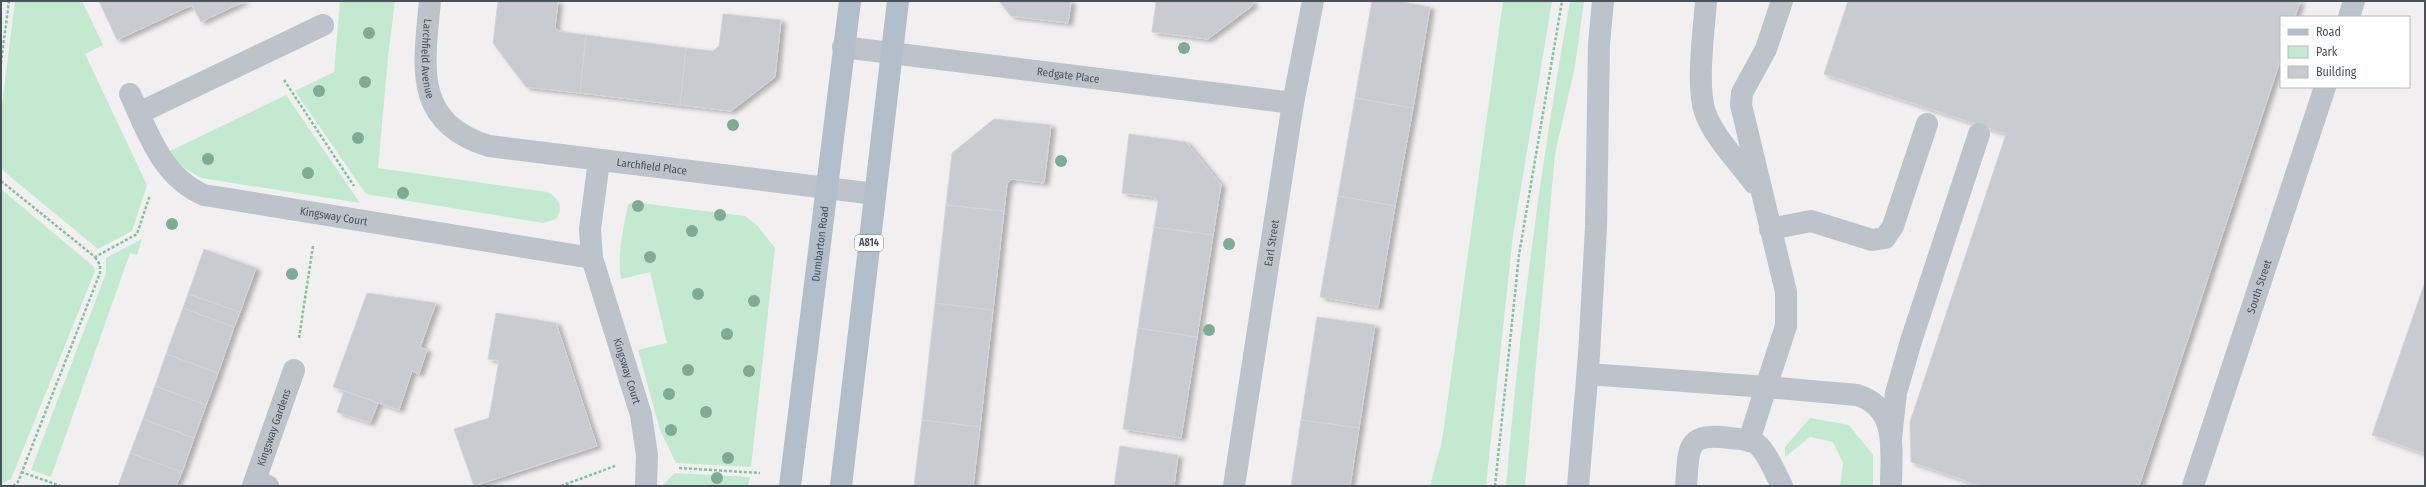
<svg xmlns="http://www.w3.org/2000/svg" width="2426" height="487" viewBox="0 0 2426 487" font-family="'Fira Sans Condensed',sans-serif">
  <style>
    .green { fill: #c3ead1 }
    .building { fill: #c9cbd1; stroke: #d4d5da; filter: url(#shadow) }
    .lines { fill: none; stroke-linecap: round; stroke-linejoin: round }
    .path { stroke: #7fc3a0; stroke-width: 2.5; stroke-dasharray: 3 2; stroke-linecap: butt }
    .service { stroke: #bcc3ca; stroke-width: 22 }
    .minor { stroke: #bcc3ca; stroke-width: 22 }
    .tertiary { stroke: #bcc3ca; stroke-width: 22 }
    .primary { stroke: #b2bfca; stroke-width: 22 }
    .tree { fill: #7fab94 }
    .labels { text-anchor: middle; dominant-baseline: central; stroke-width: 3.5; stroke-linejoin: round; paint-order: stroke }
    .shield { fill: #fff; stroke: #80868c; stroke-width: 1 }
    .shield-label { font-size: 10px; font-weight: bold; fill: #49525a }
    .street-label { font-size: 11px; fill: #49525a; stroke: #fff }
  </style>
  <defs>
    <filter id="shadow"><feDropShadow dx="4.5" dy="2.5" stdDeviation="2" flood-color="#0004"/></filter>
  </defs>
  <rect width="100%" height="100%" fill="#f1efef"/>
  <!-- green -->
  <path class="green" d="M15,1H82L103,45L85,54L147,185L132,231L98,249L1,169V113Z
    M340,1H395L388,57L378,168L547,192C559,197 564,208 556,219L543,223L366,194L295,91L334,72Z
    M1503,1H1552L1513,235L1486,486H1430L1442,441Z
    M1570,1H1584L1575,66L1555,154L1525,486H1506C1520,323 1541,162 1570,1Z
    M286,95L360,203L201,178L183,167L168,152Z
    M1,189L93,266L95,271L11,479L1,484Z
    M632,202L745,216L757,225L775,248L751,467L676,463L660,430L638,350L667,343L650,272L621,279C617,254 623,230 628,205Z
    M142,239L137,255L130,253L51,477L31,470L106,273V258Z
    M1810,418L1849,425L1873,455V486H1840L1843,463L1833,442L1810,437L1785,457V447Z
    M675,473L749,477H750L748,486H662Z"/>
  <!-- building -->
  <path class="building" d="M99,1H245L201,22L192,5L117,40Z
    M498,1H558L555,27L558,31L586,35L580,93L526,87L493,43Z
    M999,1H1071L1068,23L1011,16Z
    M1156,1H1253L1252,6L1208,39L1152,32Z
    M1372,1H1398L1430,7L1413,108L1355,98Z
    M1848,1H2300L2295,17H2281V58L2139,486H1981L1911,462L1910,422L2006,134L1824,74Z
    M723,14L781,20L775,77L731,111L680,105L686,48L713,51L719,46Z
    M586,35L686,48L680,105L580,93Z
    M1355,98L1413,108L1395,206L1338,196Z
    M994,119L1051,125L1044,183L1012,179L1007,184L1004,211L946,205L952,153Z
    M1129,134L1186,142L1221,185L1213,235L1154,227L1158,202L1154,197L1122,193Z
    M1338,196L1395,206L1378,307L1320,297Z
    M946,205L1004,211L993,310L935,303Z
    M1154,227L1213,235L1197,337L1138,328Z
    M204,249L256,268L240,312L188,294Z
    M2425,282V454L2372,435Z
    M367,293L436,303L420,347L427,350L419,374L412,371L399,410L333,387Z
    M188,294L240,312L234,327L183,308Z
    M935,303L993,310L980,427L922,420Z
    M183,308L234,327L218,373L166,354Z
    M496,313L556,323L597,446L474,486L454,429L489,418L499,361L488,359Z
    M1317,317L1375,325L1359,428L1301,420Z
    M1138,328L1197,337L1181,438L1123,429Z
    M166,354L218,373L206,405L155,386Z
    M155,386L206,405L194,438L143,419Z
    M344,391L378,403L370,423L337,412Z
    M143,419L194,438L182,472L130,453Z
    M922,420L980,427L973,486H914Z
    M1301,420L1359,428L1350,486H1291Z
    M1120,446L1178,455L1174,486H1114Z
    M130,453L182,472L176,486H118Z"/>
  <g class="lines">
    <!-- path -->
    <path class="path" d="M1,63L9,1
      M284,80L354,186
      M1,181L95,257L137,234L150,195
      M299,338L313,246
      M679,468L760,473
      M21,472L61,486
      M13,486L18,482L100,273V265L95,257
      M561,486L615,466
      M1495,486L1519,255L1562,1"/>
    <!-- service -->
    <path class="service" d="M1706,1C1704,30 1696,86 1705,112C1714,138 1738,161 1754,183
      M139,113L323,25
      M1770,229L1811,221L1872,240L1885,238L1893,226L1927,124
      M1588,374L1766,387L1786,326V292L1741,105L1742,93L1766,49L1782,1
      M1891,438L1896,393L1911,341L1979,134
      M1749,441L1766,387L1857,395C1899,408 1891,450 1891,486
      M255,481L268,486
      M1578,486L1589,355L1596,227L1599,44L1603,1
      M1686,486C1689,448 1685,432 1730,438C1740,439 1752,439 1759,446C1769,456 1775,473 1782,486"/>
    <!-- minor -->
    <g class="minor">
      <path id="s1" d="M430,1C424,66 412,122 489,146L875,194"/>
      <path id="s2" d="M843,47L1293,103"/>
      <path id="s3" d="M130,94C148,133 162,177 204,195L592,258"/>
      <path id="s4" d="M599,161L590,229L592,258L641,415L647,455L646,486"/>
      <path id="s5" d="M253,486L294,370"/>
      <path id="s6" d="M1234,486L1293,103L1313,1"/>
    </g>
    <!-- tertiary -->
    <g class="tertiary">
      <path d="M2349,17L2354,1"/>
      <path id="s7" d="M2193,486L2325,87"/>
    </g>
    <!-- primary -->
    <g class="primary">
      <path id="s8" d="M790,486L850,1"/>
      <path d="M841,486L898,1"/>
    </g>
  </g>
  <!-- trees -->
  <g class="tree">
    <circle cx="369" cy="33" r="6"/>
    <circle cx="1184" cy="48" r="6"/>
    <circle cx="365" cy="82" r="6"/>
    <circle cx="319" cy="91" r="6"/>
    <circle cx="733" cy="125" r="6"/>
    <circle cx="358" cy="138" r="6"/>
    <circle cx="208" cy="159" r="6"/>
    <circle cx="1061" cy="161" r="6"/>
    <circle cx="308" cy="173" r="6"/>
    <circle cx="403" cy="193" r="6"/>
    <circle cx="638" cy="206" r="6"/>
    <circle cx="720" cy="215" r="6"/>
    <circle cx="172" cy="224" r="6"/>
    <circle cx="692" cy="231" r="6"/>
    <circle cx="1229" cy="244" r="6"/>
    <circle cx="650" cy="257" r="6"/>
    <circle cx="292" cy="274" r="6"/>
    <circle cx="698" cy="294" r="6"/>
    <circle cx="754" cy="301" r="6"/>
    <circle cx="1209" cy="330" r="6"/>
    <circle cx="727" cy="334" r="6"/>
    <circle cx="688" cy="370" r="6"/>
    <circle cx="749" cy="371" r="6"/>
    <circle cx="669" cy="394" r="6"/>
    <circle cx="706" cy="412" r="6"/>
    <circle cx="671" cy="430" r="6"/>
    <circle cx="728" cy="458" r="6"/>
    <circle cx="717" cy="478" r="6"/>
  </g>
  <g class="labels">
    <!-- shield labels -->
    <rect class="shield" x="855" y="235" width="28" height="16" rx="3"/>
    <g class="shield-label">
      <text x="869" y="243">A814</text>
    </g>
    <!-- street labels -->
    <g class="street-label">
      <text stroke="none"><textPath href="#s1" startOffset="58">Larchfield Avenue</textPath></text>
      <text stroke="none"><textPath href="#s2" startOffset="227">Redgate Place</textPath></text>
      <text stroke="none"><textPath href="#s1" startOffset="340">Larchfield Place</textPath></text>
      <text stroke="none"><textPath href="#s3" startOffset="260">Kingsway Court</textPath></text>
      <text stroke="none"><textPath href="#s8" startOffset="244">Dumbarton Road</textPath></text>
      <text stroke="none"><textPath href="#s6" startOffset="246">Earl Street</textPath></text>
      <text stroke="none"><textPath href="#s7" startOffset="210">South Street</textPath></text>
      <text stroke="none"><textPath href="#s4" startOffset="216">Kingsway Court</textPath></text>
      <text stroke="none"><textPath href="#s5" startOffset="62">Kingsway Gardens</textPath></text>
    </g>
  </g>
  <!-- border -->
  <rect width="2426" height="487" fill="none" stroke="#49525a" stroke-width="4"/>
  <!-- legend -->
  <rect x="2280" y="16" width="130" height="72" fill="#ffffff" stroke="#b6babd"/>
  <rect x="2288" y="29" width="20" height="6" fill="#b2bfca" stroke="#b6babd"/>
  <text x="2316" y="36" font-size="12" fill="#49525a">Road</text>
  <rect x="2288" y="46" width="20" height="12" fill="#c3ead1" stroke="#b6babd"/>
  <text x="2316" y="56" font-size="12" fill="#49525a">Park</text>
  <rect x="2288" y="66" width="20" height="12" fill="#c9cbd1" stroke="#b6babd"/>
  <text x="2316" y="76" font-size="12" fill="#49525a">Building</text>
</svg>
